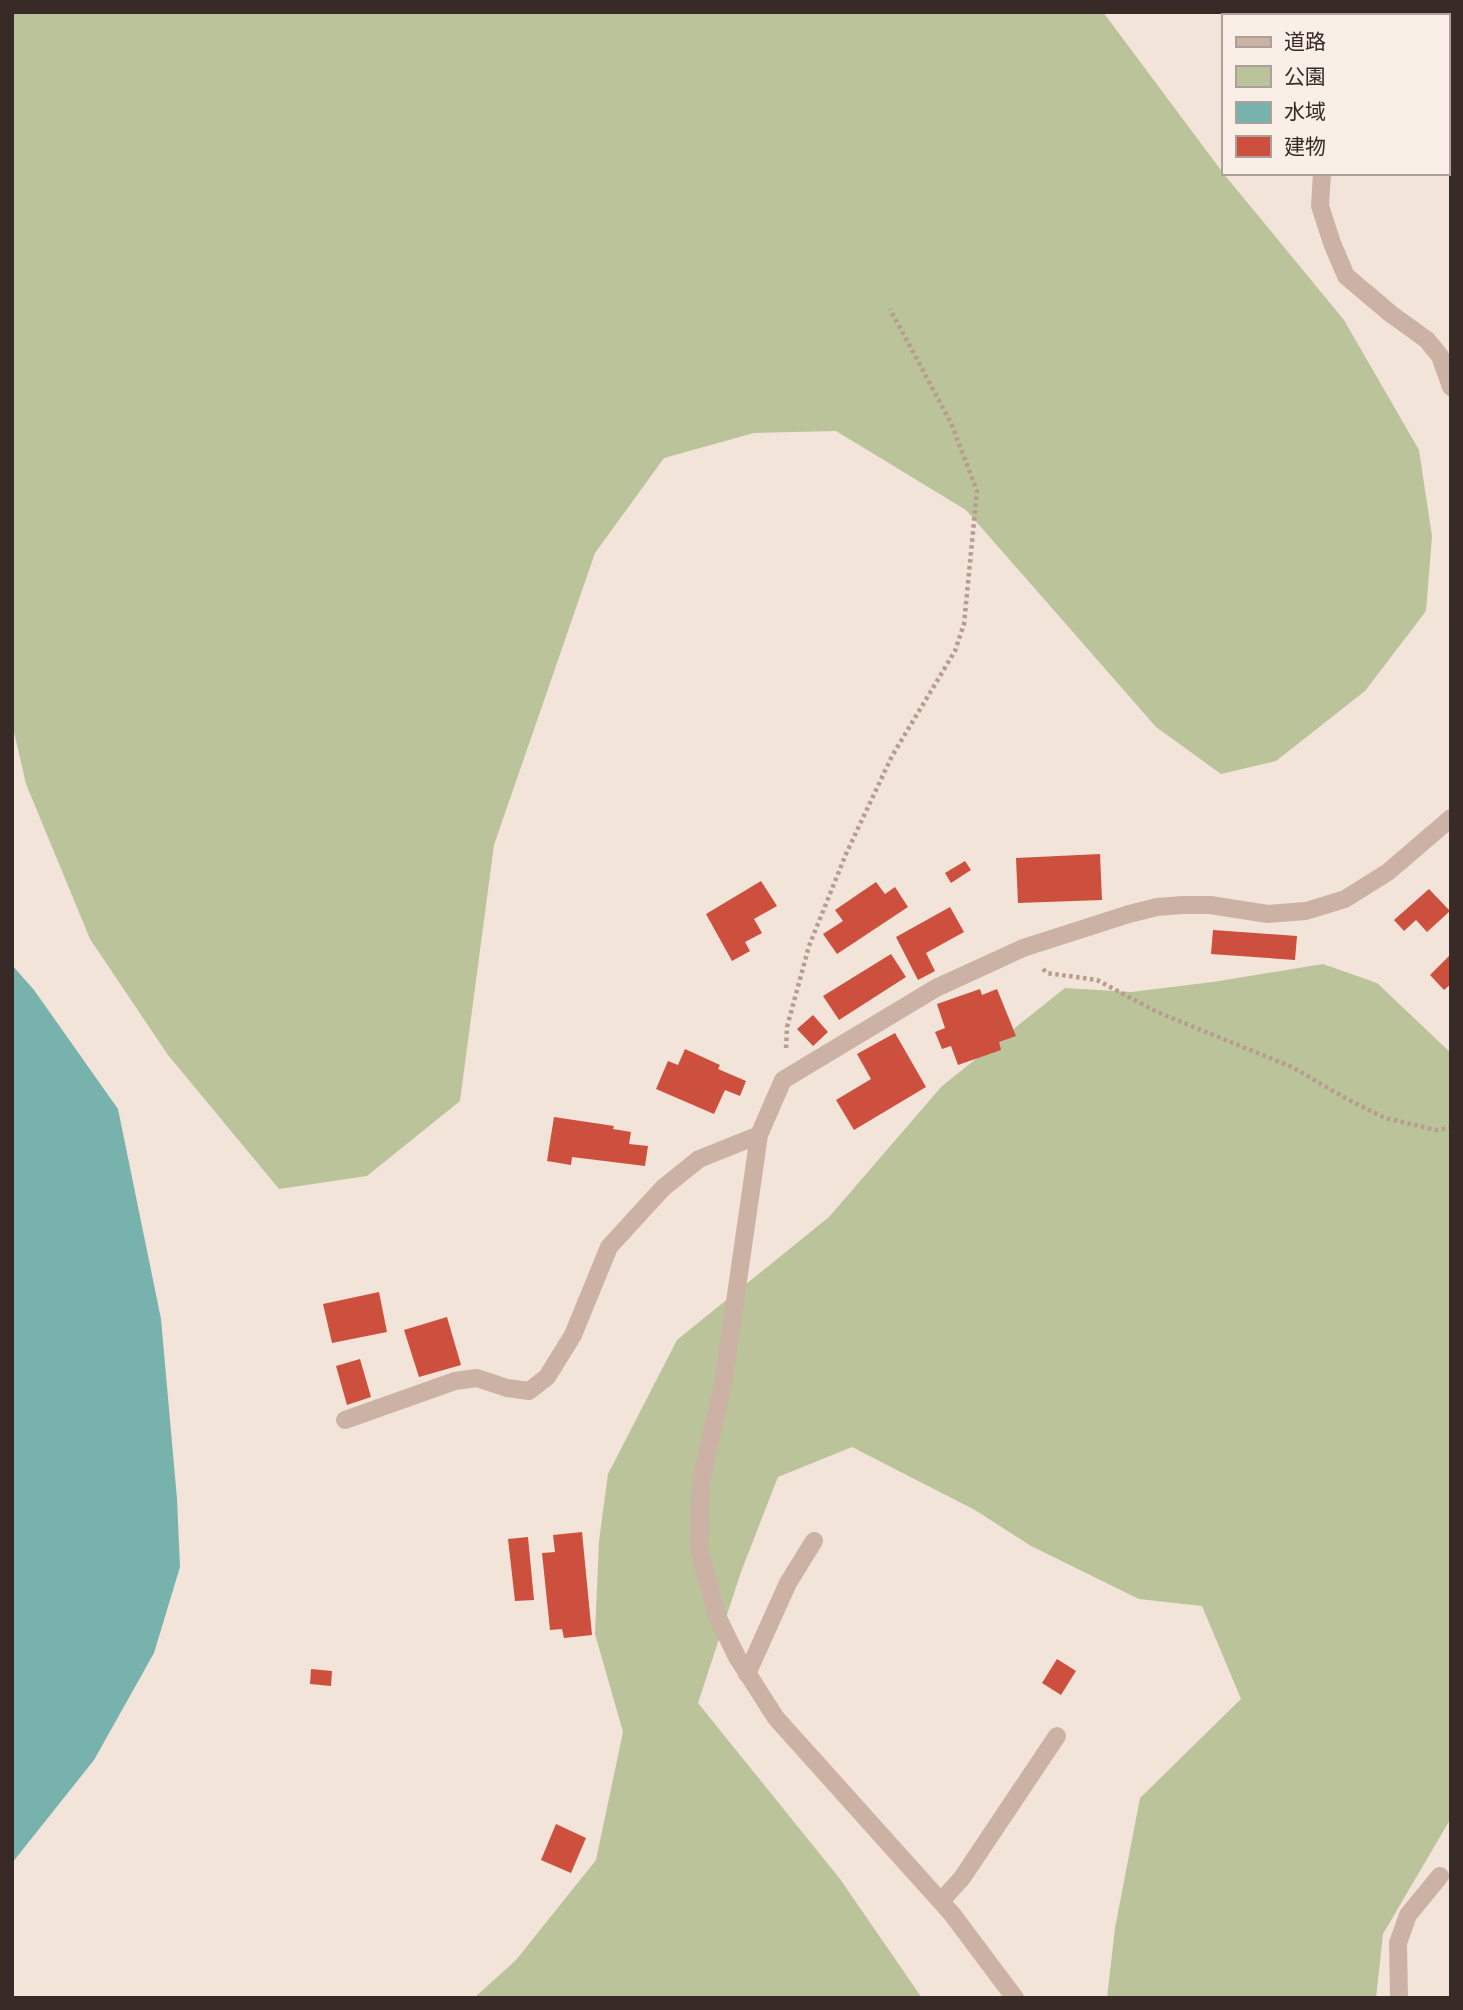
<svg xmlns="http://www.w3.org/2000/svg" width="1463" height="2010" viewBox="0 0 1463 2010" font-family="'Fira Sans Condensed','Noto Sans JP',sans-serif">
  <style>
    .green { fill: #bac399 }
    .water { fill: #77b2ad }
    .building { fill: #cd4f3e }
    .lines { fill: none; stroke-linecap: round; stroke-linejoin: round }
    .path { stroke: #b89c8f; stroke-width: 4.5; stroke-dasharray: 3.5 3.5; stroke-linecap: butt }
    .minor { stroke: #ccb2a5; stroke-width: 18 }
  </style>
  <rect width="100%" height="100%" fill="#f3e4da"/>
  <!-- green -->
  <path class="green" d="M12,12H1103L1223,173L1344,320L1419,450L1432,536L1426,611L1365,691L1276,761L1221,774L1156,727L966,510L836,431L754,433L664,458L595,553L494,845L460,1101L367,1176L279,1189L168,1055L90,939L26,784L12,723Z
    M1323,964L1377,983L1451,1053V1818L1383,1934L1376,1998H1107L1115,1928L1140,1798L1241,1699L1202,1606L1139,1599L1031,1546L975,1510L852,1447L778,1477L741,1572L698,1703L840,1879L922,1998H474L516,1960L596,1860L623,1732L595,1634L599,1541L608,1474L677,1340L829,1217L942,1086L1065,988L1131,992L1213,982Z"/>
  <!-- water -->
  <path class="water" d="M12,965L34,990L118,1109L161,1319L177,1499L180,1567L154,1653L94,1760L12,1863Z"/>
  <!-- building -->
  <path class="building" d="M1387,12H1451V18L1414,14L1388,16Z
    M1451,38V124L1447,126V39Z
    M1100,854L1102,900L1018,903L1016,858Z
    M965,861L971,870L951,883L945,873Z
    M761,881L777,906L754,919L762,933L745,942L750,951L732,961L706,914Z
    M876,882L885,894L895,887L908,907L837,954L823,934L843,921L835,910Z
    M1429,889L1450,911L1427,932L1416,920L1404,931L1394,920Z
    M950,907L964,932L926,953L935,971L918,980L896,937Z
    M1213,930L1297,936L1295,960L1211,954Z
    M891,954L906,977L839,1020L823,996Z
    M1451,954V984L1444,990L1430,975Z
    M980,989L982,995L997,989L1016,1036L999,1042L1001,1050L958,1065L951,1046L942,1049L935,1032L945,1028L937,1004Z
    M813,1015L828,1032L813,1046L797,1029Z
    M895,1033L926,1087L854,1130L836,1100L871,1079L857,1054Z
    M685,1049L720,1065L718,1069L746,1081L740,1096L725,1090L714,1114L656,1089L668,1061L678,1065Z
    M554,1117L614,1126L613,1129L631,1132L629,1144L648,1146L645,1166L572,1157L571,1165L547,1161Z
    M379,1292L387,1332L332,1343L323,1304Z
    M447,1317L461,1365L419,1377L404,1330Z
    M360,1359L371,1397L347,1405L336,1366Z
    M582,1532L592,1635L564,1638L562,1629L550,1630L542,1553L555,1552L553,1535Z
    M528,1537L534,1600L515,1601L508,1539Z
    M1057,1659L1076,1671L1061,1695L1042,1683Z
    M311,1669L332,1671L331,1686L310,1684Z
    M556,1824L586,1838L571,1873L541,1860Z"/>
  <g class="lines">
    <!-- path -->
    <path class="path" d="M1043,969L1047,973L1097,980L1157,1012L1292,1067L1347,1099L1385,1118L1436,1130L1451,1128
      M786,1048L787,1027L809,946L846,854L892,756L955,651L964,624L977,491L951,423L890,309"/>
    <!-- minor -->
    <path class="minor" d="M1256,12L1257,16
      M1322,173L1320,206L1332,243L1346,276L1391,314L1427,340L1440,356L1451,387
      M345,1420L455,1381L477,1378L507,1388L529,1391L547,1377L573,1335L609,1247L663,1188L699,1159L759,1135
      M747,1674L788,1583L814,1541
      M941,1901L962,1878L1057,1736
      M1015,1998L952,1914L776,1718L737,1657L717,1616L699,1549L701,1480L723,1385L759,1135L783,1080L936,988L1023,948L1129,914L1157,907L1183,905H1210L1268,914L1306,911L1345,899L1388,872L1451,818
      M1399,1998L1398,1943L1408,1915L1440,1876"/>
  </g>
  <!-- border -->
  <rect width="1463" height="2010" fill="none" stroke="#372a27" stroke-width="28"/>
  <!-- legend -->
  <rect x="1222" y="14" width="228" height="161" fill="#faefe7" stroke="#aca09a" stroke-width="2"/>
  <rect x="1236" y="37" width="35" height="10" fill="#ccb2a5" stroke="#aca09a" stroke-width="2"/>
  <text x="1284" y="49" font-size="21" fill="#372a27">道路</text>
  <rect x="1236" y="66" width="35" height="21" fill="#bac399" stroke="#aca09a" stroke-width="2"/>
  <text x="1284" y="84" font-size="21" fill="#372a27">公園</text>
  <rect x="1236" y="102" width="35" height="21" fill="#77b2ad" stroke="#aca09a" stroke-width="2"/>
  <text x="1284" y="119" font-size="21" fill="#372a27">水域</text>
  <rect x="1236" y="136" width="35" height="21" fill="#cd4f3e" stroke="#aca09a" stroke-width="2"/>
  <text x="1284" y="154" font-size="21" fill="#372a27">建物</text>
</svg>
